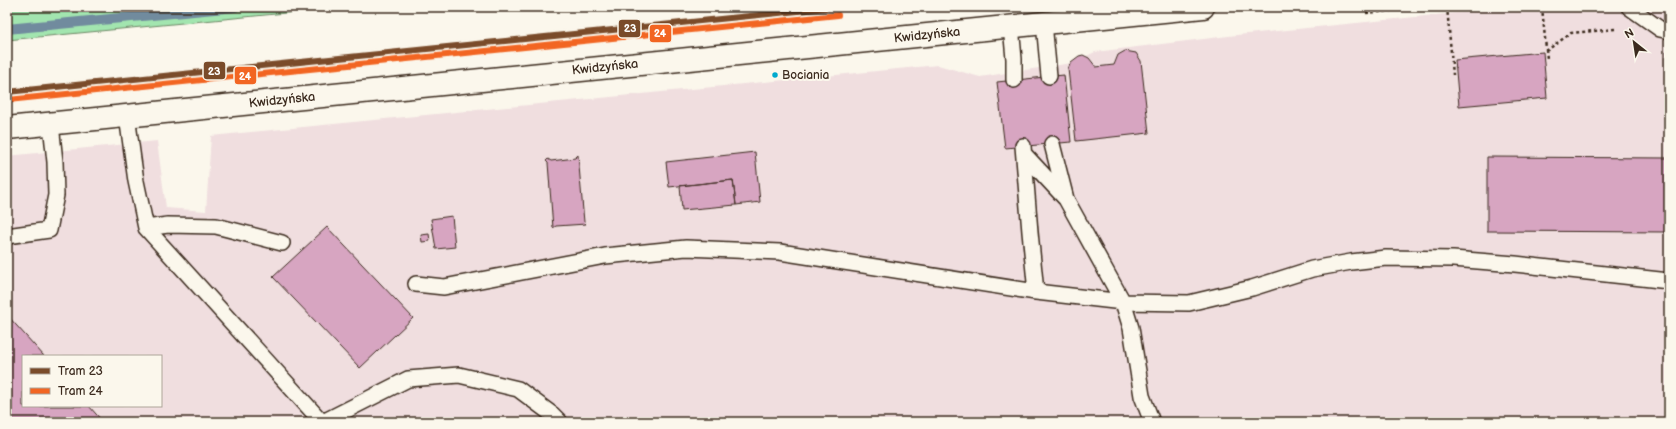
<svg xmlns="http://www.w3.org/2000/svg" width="1676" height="429" viewBox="0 0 1676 429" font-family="'Balsamiq Sans',sans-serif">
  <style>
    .built { fill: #f0dedf; fill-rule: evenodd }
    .green { fill: #a2e5af; stroke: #6e8866 }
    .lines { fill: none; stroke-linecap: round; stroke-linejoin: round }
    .stream { stroke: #718b9e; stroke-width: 10 }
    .building { fill: #d7a5c1; stroke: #3b2a1e }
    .service-casing { stroke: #3b2a1e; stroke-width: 18 }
    .tertiary-casing { stroke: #3b2a1e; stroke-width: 25 }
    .path { stroke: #3b2a1e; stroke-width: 2.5; stroke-dasharray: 3 3; stroke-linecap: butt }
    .service { stroke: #fbf7ec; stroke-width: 15 }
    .tertiary { stroke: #fbf7ec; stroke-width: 22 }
    .tram-1-casing { stroke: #fbf7ec; stroke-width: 9 }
    .tram-2-casing { stroke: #fbf7ec; stroke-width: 9 }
    .tram-1 { stroke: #7a4b2a; stroke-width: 6 }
    .tram-2 { stroke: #f26522; stroke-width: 6 }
    .bus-dot { fill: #00a9ce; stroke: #fbf7ec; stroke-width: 1.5 }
    .labels { text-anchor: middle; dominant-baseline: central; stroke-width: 4; stroke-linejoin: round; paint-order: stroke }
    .bus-label { font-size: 12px; fill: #3b2a1e; stroke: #fbf7ec; text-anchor: start }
    .street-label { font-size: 13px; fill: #3b2a1e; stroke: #fbf7ec }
    .line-badge { stroke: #fbf7ec; stroke-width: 1.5 }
    .badge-label { font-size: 11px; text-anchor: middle; font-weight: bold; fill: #fff }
  </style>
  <rect width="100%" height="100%" fill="#fbf7ec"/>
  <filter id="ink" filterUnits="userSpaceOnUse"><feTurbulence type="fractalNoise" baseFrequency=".025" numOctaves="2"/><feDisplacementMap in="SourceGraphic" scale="8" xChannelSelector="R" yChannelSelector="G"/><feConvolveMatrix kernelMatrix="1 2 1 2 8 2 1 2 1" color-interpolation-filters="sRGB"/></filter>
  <g filter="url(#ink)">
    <!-- built -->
    <path class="built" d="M1514,7H1669V422H7V156L157,141L166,208L206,211L211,136L938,65L980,77L1072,63L1095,52L1237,35ZM23,356H161V406H23Z"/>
    <!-- green -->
    <path class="green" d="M7,7H348L7,40Z"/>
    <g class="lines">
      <!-- stream -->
      <path class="stream" d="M7,29L235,7"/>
    </g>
    <!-- building -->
    <path class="building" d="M1125,51L1136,53L1141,61L1149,133L1076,141L1068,69L1071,62L1079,56L1083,55L1089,58L1096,67L1114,65L1118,55Z
      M1543,52L1547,98L1459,106L1455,60Z
      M1666,52H1669V115H1666Z
      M1064,75L1071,142L1005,148L997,82Z
      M755,152L760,202L736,205L733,180L669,187L666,162Z
      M578,155L584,222L586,224L556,226L553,228L548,163L546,161L548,159L551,161L575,158Z
      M1487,157L1669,158V232L1487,231Z
      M733,180L736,205L682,210L680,186Z
      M452,216L455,247L436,249L431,219Z
      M327,227L413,318L360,368L273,277Z
      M429,234L430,241L422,242L421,235Z
      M7,315L44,356H23V406H89L103,422H7Z"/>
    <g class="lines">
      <!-- service casing -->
      <g class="service-casing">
        <path id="service" d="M1629,7L1660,29L1669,31
          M1044,23L1049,76
          M1011,26L1014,59V80
          M127,116L136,181L146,228L322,422
          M1052,144L1066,199L1123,302L1131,328L1142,396L1152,422
          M1023,146L1030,232L1036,292
          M1024,154L1065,198
          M146,228L168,225L216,226L282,243
          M7,236L49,230L56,195L55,162L51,124
          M416,284L444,287L605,256L686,248L780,252L1036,292L1123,302L1189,303L1252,288L1312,269L1351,262L1386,258L1453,259L1515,264L1669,281
          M323,422L408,379L459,375L518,389L553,415L560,422"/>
      </g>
      <!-- tertiary casing -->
      <g class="tertiary-casing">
        <path id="tertiary" d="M7,128L1203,7"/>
      </g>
      <!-- path -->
      <path class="path" d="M1447,7L1453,75
        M1542,7L1547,59
        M1366,13L1434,7
        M1546,51L1571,33L1616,29"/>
      <!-- service -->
      <use href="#service" class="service"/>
      <!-- tertiary -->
      <use href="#tertiary" class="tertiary"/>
      <!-- tram-1 casing -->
      <g class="tram-1-casing">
        <path id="tram-1" d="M7,92L837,7"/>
      </g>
      <!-- tram-2 casing -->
      <g class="tram-2-casing">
        <path id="tram-2" d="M8,100L838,15"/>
      </g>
      <!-- tram-1 -->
      <use href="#tram-1" class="tram-1"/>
      <!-- tram-2 -->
      <use href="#tram-2" class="tram-2"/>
    </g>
  </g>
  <!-- markers -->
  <circle class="bus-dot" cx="775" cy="75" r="3.5"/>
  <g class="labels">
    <!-- bus labels -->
    <g class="bus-label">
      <text x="782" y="75">Bociania</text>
    </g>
    <!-- street labels -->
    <g class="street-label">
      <text transform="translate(927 35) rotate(-6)">Kwidzyńska</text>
      <text transform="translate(605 67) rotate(-6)">Kwidzyńska</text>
      <text transform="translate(282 100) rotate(-6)">Kwidzyńska</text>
    </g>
  </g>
  <g class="line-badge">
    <rect x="618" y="19" width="23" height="19" rx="4" fill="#7a4b2a"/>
    <rect x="649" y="24" width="23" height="19" rx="4" fill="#f26522"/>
    <rect x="203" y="61" width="23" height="19" rx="4" fill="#7a4b2a"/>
    <rect x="234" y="66" width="23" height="19" rx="4" fill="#f26522"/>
  </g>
  <g class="badge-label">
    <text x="630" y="32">23</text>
    <text x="660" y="37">24</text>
    <text x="214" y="75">23</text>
    <text x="245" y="80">24</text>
  </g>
  <!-- margin -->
  <rect width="1676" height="429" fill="none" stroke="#fbf7ec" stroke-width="24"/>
  <rect x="12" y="12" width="1652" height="405" fill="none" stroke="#3b2a1e" stroke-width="1.5" filter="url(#ink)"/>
  <!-- legend -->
  <rect x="22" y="355" width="140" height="52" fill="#fbf7ec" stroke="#aea59a"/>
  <rect x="30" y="368" width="20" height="6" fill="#7a4b2a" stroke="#aea59a"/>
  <text x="58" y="375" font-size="12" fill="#3b2a1e">Tram 23</text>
  <rect x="30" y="388" width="20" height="6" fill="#f26522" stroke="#aea59a"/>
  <text x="58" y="395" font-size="12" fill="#3b2a1e">Tram 24</text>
  <!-- north arrow -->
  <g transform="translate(1634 42) rotate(330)" stroke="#fbf7ec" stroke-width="3" paint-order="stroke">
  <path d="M0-3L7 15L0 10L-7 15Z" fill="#3b2a1e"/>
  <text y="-6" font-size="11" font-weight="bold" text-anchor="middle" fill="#3b2a1e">N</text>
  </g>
</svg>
